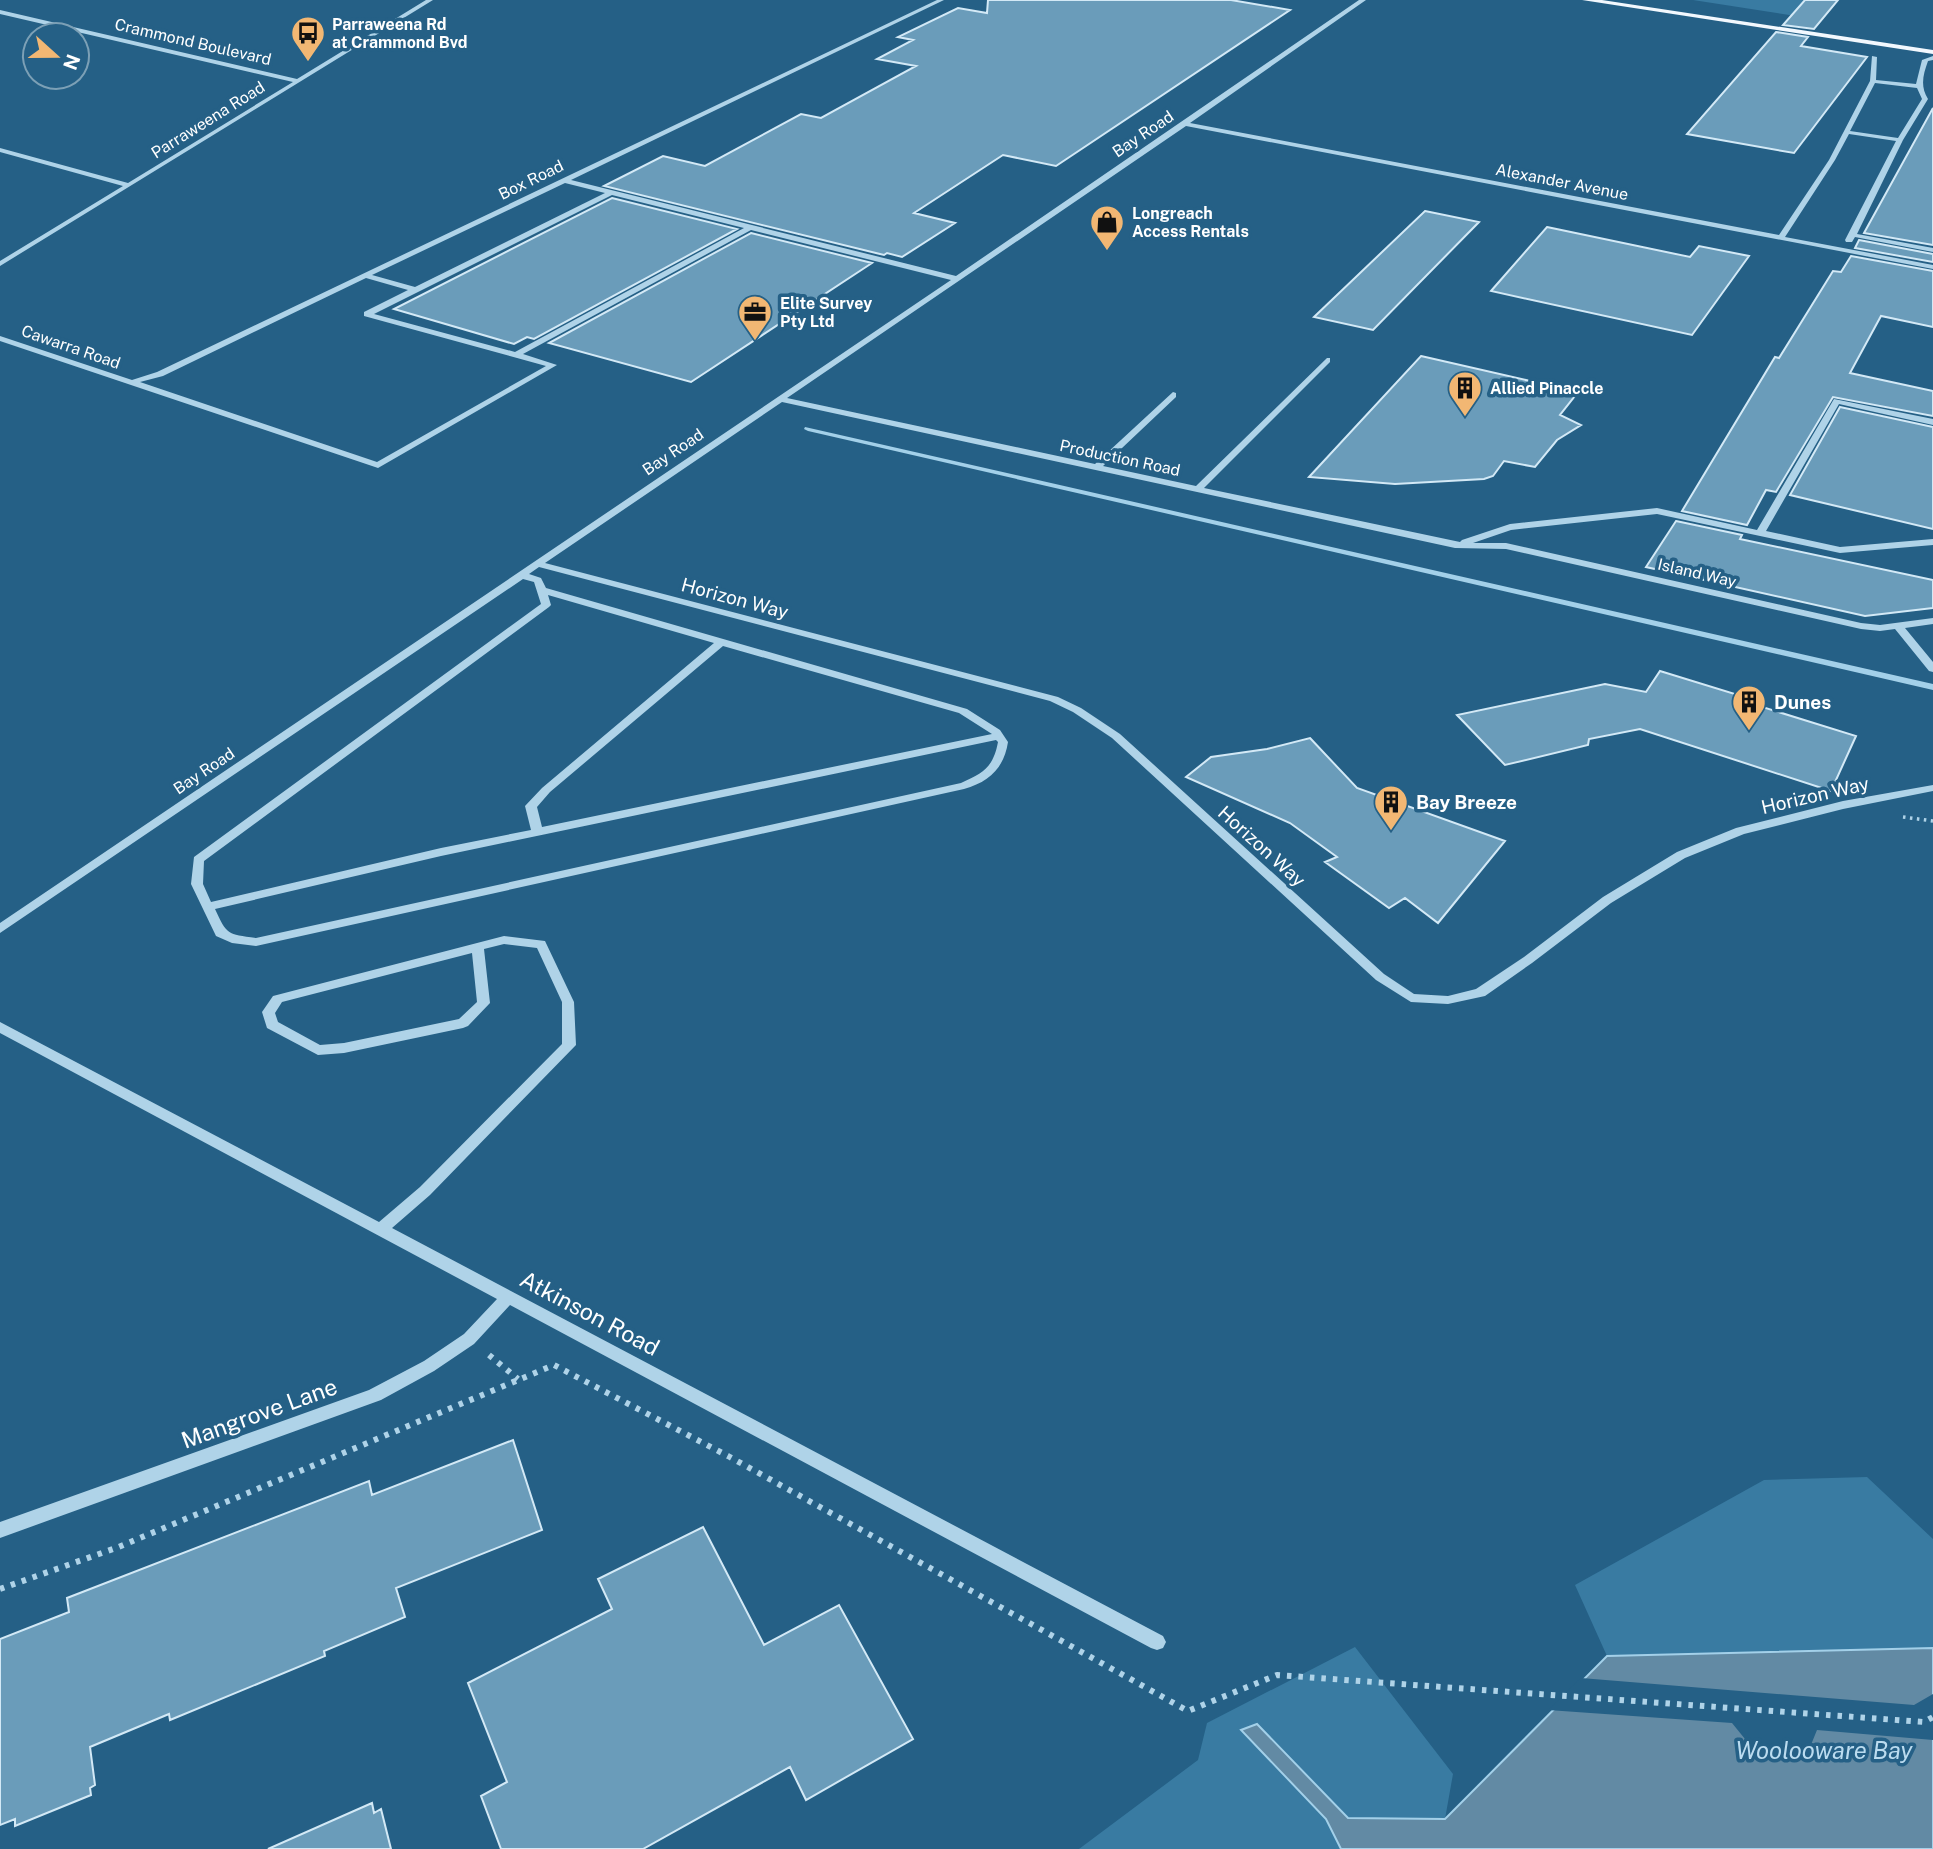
<svg xmlns="http://www.w3.org/2000/svg" width="1933" height="1849" viewBox="0 0 1933 1849" font-family="'Public Sans',sans-serif">
  <style>
    .green { fill: #397ba2 }
    .water { fill: #628aa4; stroke: #a3d0e9; stroke-width: 2 }
    .pier { fill: #256086 }
    .lines { fill: none; stroke-linecap: round; stroke-linejoin: round }
    .stream { fill: #a3d0e9; fill-rule: evenodd }
    .building { fill: #6a9cba; stroke: #d3e9f6; stroke-width: 2 }
    .path-far1 { stroke: #afd3e8; stroke-width: 3.5; stroke-dasharray: 2.5 4.5; stroke-linecap: butt }
    .path { stroke: #afd3e8; stroke-width: 6; stroke-dasharray: 4.5 7; stroke-linecap: butt }
    .minor { fill: #afd3e8; fill-rule: evenodd }
    .major { fill: #f2f8fe; fill-rule: evenodd }
    .labels { text-anchor: middle; dominant-baseline: central; stroke-width: 7; stroke-linejoin: round; paint-order: stroke }
    .far-poi-label { font-size: 16px; font-weight: bold; fill: #fff; stroke: #256086; text-anchor: start }
    .far-street-label { font-size: 16px; fill: #fff; stroke: #256086 }
    .street-label { font-size: 19px; fill: #fff; stroke: #256086 }
    .poi-label { font-size: 19px; font-weight: bold; fill: #fff; stroke: #256086; text-anchor: start }
    .near-street-label { font-size: 23px; fill: #fff; stroke: #256086 }
    .near-water-label { font-size: 24px; font-style: italic; fill: #bbdcf0; stroke: #256086 }
  </style>
  <rect width="100%" height="100%" fill="#256086"/>
  <!-- green -->
  <path class="green" d="M1693,0H1827L1815,19Z
    M1867,1477L1933,1539V1648L1607,1656L1575,1585L1764,1480Z
    M1355,1647L1453,1774L1445,1819L1348,1818L1257,1724L1242,1731L1326,1819L1341,1849H1079L1198,1760L1207,1723Z"/>
  <!-- water -->
  <path class="water" d="M1933,1648V1849H1341L1326,1819L1241,1730L1257,1724L1348,1818L1445,1819L1607,1656Z"/>
  <!-- pier -->
  <path class="pier" d="M1581,1678L1914,1705L1933,1694V1740L1817,1730L1806,1757L1758,1755L1732,1723L1548,1710Z"/>
  <g class="lines">
    <!-- stream -->
    <path class="stream" d="M805,427L1933,684V690L808,431L804,429Z"/>
  </g>
  <!-- building -->
  <path class="building" d="M988,0H1231L1290,10L1056,166L1003,155L914,213L955,223L902,257L887,253L884,255L604,186L663,156L705,166L801,114L821,118L916,66L877,59L913,40L898,37L958,8L987,13Z
    M1805,0H1838L1814,29L1783,25Z
    M1776,32L1808,37L1801,46L1867,57L1794,153L1687,134Z
    M1933,108V245L1864,233Z
    M612,198L737,229L534,339L527,337L514,344L394,309Z
    M1425,211L1479,222L1373,330L1314,317Z
    M1547,227L1690,257L1699,246L1749,256L1692,335L1491,291Z
    M751,233L872,263L691,382L549,343Z
    M1859,240L1933,254V262L1855,248Z
    M1851,256L1933,271V327L1881,316L1850,373L1933,391V416L1833,397L1776,492L1766,490L1747,525L1682,511L1775,357L1779,358L1833,271L1841,272Z
    M1421,356L1578,392L1560,415L1581,425L1557,440L1535,467L1504,461L1493,476L1484,479L1395,484L1309,477Z
    M1840,407L1933,427V529L1790,495Z
    M1676,521L1742,535L1740,539L1933,580V608L1865,616L1646,567Z
    M1660,671L1761,702L1759,706L1856,736L1831,791L1640,729L1589,739L1588,745L1505,765L1457,715L1605,684L1646,692Z
    M1310,738L1357,788L1505,841L1438,923L1405,898L1389,908L1325,862L1337,857L1290,823L1186,777L1211,757L1267,749Z
    M513,1440L542,1530L396,1588L405,1617L324,1651L325,1656L170,1720L169,1714L90,1747L95,1785L90,1788L91,1795L15,1826V1819L0,1825V1639L69,1612L67,1598L369,1481L372,1495Z
    M703,1527L764,1645L839,1605L913,1739L806,1800L790,1767L643,1849H501L481,1796L507,1782L468,1683L612,1609L598,1579Z
    M372,1803L374,1813L381,1809L391,1849H268Z"/>
  <g class="lines">
    <!-- path-far1 -->
    <path class="path-far1" d="M1903,817L1933,821"/>
    <!-- path -->
    <path class="path" d="M489,1355L518,1379
      M0,1589L116,1548L554,1365L728,1456L1188,1711L1277,1675L1924,1722L1933,1717"/>
    <!-- minor -->
    <path class="minor" d="M426,0H433L0,266V261L123,186L0,152V148L128,183L293,82L0,14V10L297,79Z
      M937,0H944L571,180L956,276L1359,0H1366L1190,123L1779,235L1829,160L1870,81L1872,56L1877,57L1876,80L1916,84L1922,60L1933,56V60L1928,61C1923,75 1920,86 1928,99L1903,140L1857,234L1933,248V252L1855,237L1852,242H1846L1845,240L1896,141L1849,134L1835,160L1785,237L1933,265V269L1186,126L787,398L1095,464L1173,392L1176,393V397L1103,466L1196,486L1327,358H1330V362L1204,488L1460,542L1462,540L1510,524L1657,508L1757,530L1834,399L1933,419V425L1839,404L1766,531L1840,547L1933,539V545L1840,553L1657,514L1511,530L1473,543H1506L1861,623L1880,625L1933,618V624L1905,628L1933,662V672L1929,671L1895,629L1880,631L1861,629L1506,549L1455,548L782,402L545,563L1058,697L1081,708L1120,734L1384,974L1414,994L1448,996L1476,989L1524,957L1603,897L1677,852L1736,828L1843,801L1933,785V791L1843,809L1744,834L1685,858L1611,903L1532,963L1485,996L1448,1004L1411,1002L1376,980L1112,738L1073,712L1050,701L539,567L529,574L541,578L546,588L967,709L1000,730L1008,742C1004,768 989,782 964,789L256,946L232,943L216,936L191,884L194,857L541,604L534,582L523,579L0,933V923L951,280L751,230L523,354L557,365L378,468L0,341V336L132,380L157,372ZM1875,83L1917,88L1922,99L1898,138L1850,131ZM565,183L605,193L415,287L372,275ZM612,195L744,228L515,352L374,314ZM366,278L408,290L364,312V316L546,366L377,462L140,382L163,376ZM548,595L714,643L542,788L525,806L531,830L441,848L211,902L203,884L204,861L549,607L551,605ZM723,646L959,713L992,734L542,827L537,807L550,792ZM996,740L998,742C993,768 983,773 961,783L256,938C227,934 227,935 215,909L441,856Z
      M504,936L545,941L574,1002L576,1045L430,1195L392,1228L1163,1636L1166,1642L1163,1648L1157,1650L1151,1648L510,1305L474,1344L434,1371L381,1400L0,1538V1522L369,1390L424,1361L464,1334L497,1299L0,1033V1022L379,1222L420,1187L562,1044V1002L537,948L504,944L484,949L490,1003L468,1026L463,1028L344,1053L318,1055L267,1028L262,1012L273,996ZM472,953L477,1002L459,1019L344,1043L320,1045L278,1022L275,1013L282,1002Z"/>
    <!-- major -->
    <path class="major" d="M1582,0H1602L1933,50V54Z"/>
  </g>
  <!-- icons -->
  <defs>
    <g id="bus-pin" transform="scale(1.75)"><path d="M0 17L-7.5 6A9.5 9.5 0 1 1 7.5 6Z" fill="#f2b773" stroke="#256086"/><path d="M-5-6H5V4H4V6H2V4H-2V6H-4V4H-5ZM-3.5-4V0h7V-4ZM-3.5 1.2v1.5H-2V1.2ZM2 1.2v1.5H3.5V1.2Z" fill="#111"/></g>
    <g id="shop-pin" transform="scale(1.75)"><path d="M0 17L-7.5 6A9.5 9.5 0 1 1 7.5 6Z" fill="#f2b773" stroke="#256086"/><path d="M-5-2.5h2.3a2.7 3.5 0 0 1 5.4 0H5L5.5 6h-11ZM-1.5-2.5h3a1.5 2.3 0 0 0-3 0Z" fill="#111"/></g>
    <g id="office-pin" transform="scale(1.75)"><path d="M0 17L-7.5 6A9.5 9.5 0 1 1 7.5 6Z" fill="#f2b773" stroke="#256086"/><path d="M-6-3h4V-5.5h4V-3h4V5H-6ZM-1-4.5V-3h2v-1.5ZM-6 0V1H6V0Z" fill="#111"/></g>
    <g id="building-pin" transform="scale(1.75)"><path d="M0 17L-7.5 6A9.5 9.5 0 1 1 7.5 6Z" fill="#f2b773" stroke="#256086"/><path d="M-4-6H4V6H1V3H-1V6H-4ZM-2.5-4.3h1.7v1.8h-1.7ZM.8-4.3h1.7v1.8H.8ZM-2.5-1h1.7V.8h-1.7ZM.8-1h1.7V.8H.8Z" fill="#111"/></g>
  </defs>
  <g fill-rule="evenodd">
    <use href="#bus-pin" x="308" y="33"/>
    <use href="#shop-pin" x="1107" y="222"/>
    <use href="#office-pin" x="755" y="312"/>
    <use href="#building-pin" x="1465" y="388"/>
    <use href="#building-pin" x="1749" y="702"/>
    <use href="#building-pin" x="1391" y="802"/>
  </g>
  <g class="labels">
    <!-- far-poi labels -->
    <g class="far-poi-label">
      <text x="332" y="24">Parraweena Rd<tspan x="332" dy="18">at Crammond Bvd</tspan></text>
      <text x="1132" y="213">Longreach<tspan x="1132" dy="18">Access Rentals</tspan></text>
      <text x="780" y="303">Elite Survey<tspan x="780" dy="18">Pty Ltd</tspan></text>
      <text x="1490" y="388">Allied Pinaccle</text>
    </g>
    <!-- far-street labels -->
    <g class="far-street-label">
      <text transform="translate(193 42) rotate(13)">Crammond Boulevard</text>
      <text transform="translate(208 120) rotate(-32)">Parraweena Road</text>
      <text transform="translate(1143 134) rotate(-34)">Bay Road</text>
      <text transform="translate(531 180) rotate(-26)">Box Road</text>
      <text transform="translate(1562 182) rotate(11)">Alexander Avenue</text>
      <text transform="translate(71 347) rotate(19)">Cawarra Road</text>
      <text transform="translate(673 452) rotate(-34)">Bay Road</text>
      <text transform="translate(1120 458) rotate(12)">Production Road</text>
      <text transform="translate(1697 573) rotate(13)">Island Way</text>
      <text transform="translate(204 771) rotate(-34)">Bay Road</text>
    </g>
    <!-- street labels -->
    <g class="street-label">
      <text transform="translate(735 598) rotate(15)">Horizon Way</text>
      <text transform="translate(1815 795) rotate(-13)">Horizon Way</text>
      <text transform="translate(1262 846) rotate(42)">Horizon Way</text>
    </g>
    <!-- poi labels -->
    <g class="poi-label">
      <text x="1774" y="702">Dunes</text>
      <text x="1416" y="802">Bay Breeze</text>
    </g>
    <!-- near-street labels -->
    <g class="near-street-label">
      <text transform="translate(590 1313) rotate(28)">Atkinson Road</text>
      <text transform="translate(259 1413) rotate(-20)">Mangrove Lane</text>
    </g>
    <!-- near-water labels -->
    <g class="near-water-label">
      <text x="1824" y="1750">Woolooware Bay</text>
    </g>
  </g>
  <!-- north arrow -->
  <g transform="translate(56 56) rotate(111)"><circle r="33" fill="#256086" stroke="#7ca0b6" stroke-width="2"/>
  <path d="M0-5L12 26L0 18L-12 26Z" fill="#f2b773"/>
  <text y="-10" font-size="19" font-weight="bold" text-anchor="middle" fill="#ffffff">N</text>
  </g>
</svg>
